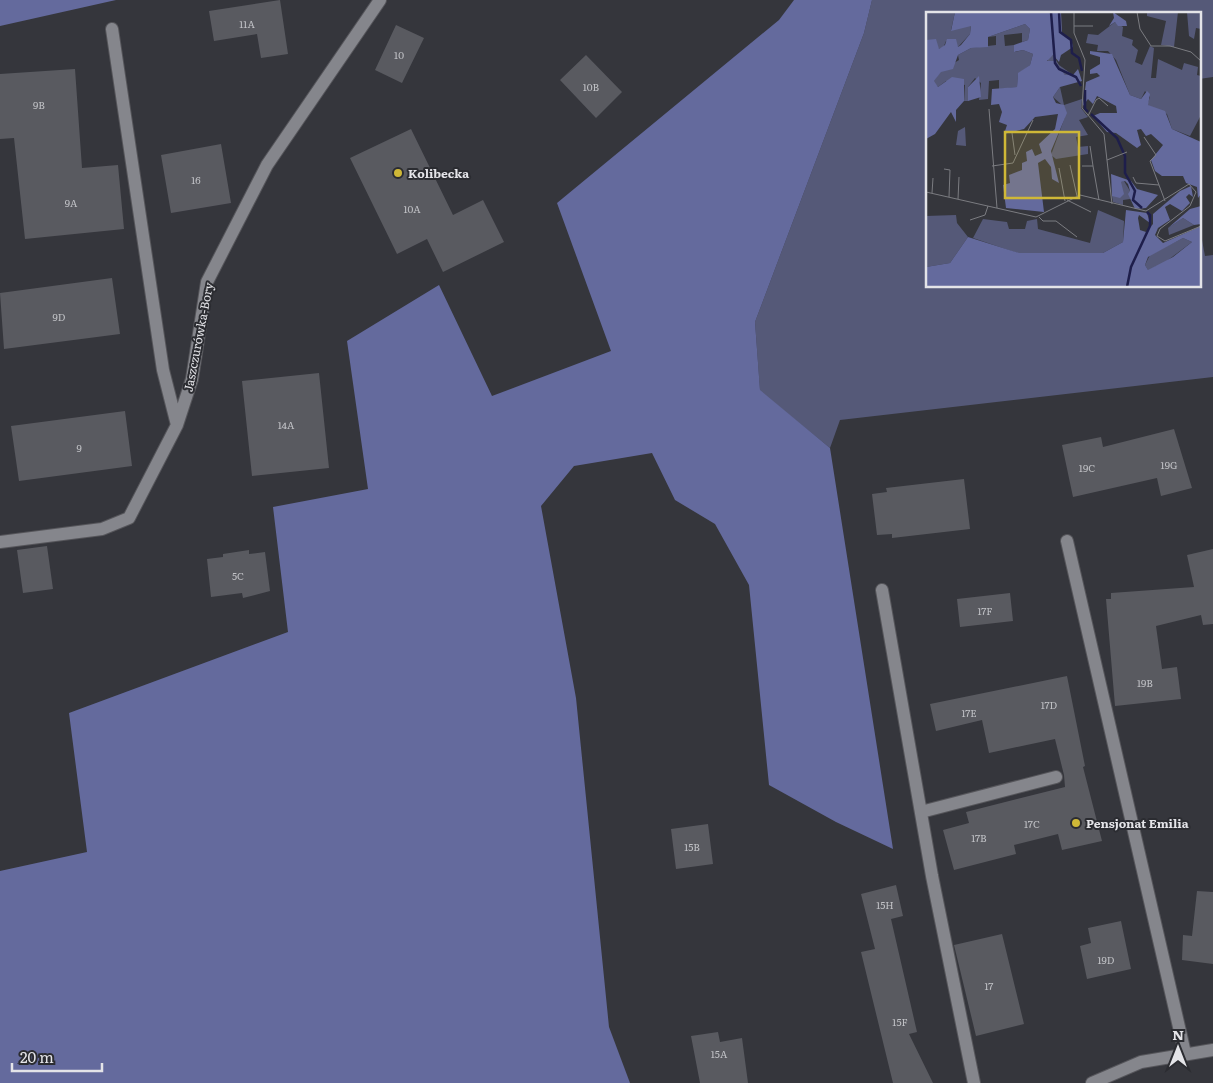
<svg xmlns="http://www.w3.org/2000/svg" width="1213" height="1083" viewBox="0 0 1213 1083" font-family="Literata,serif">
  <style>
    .green { fill: #555978 }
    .forest { fill: #646a9d }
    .building { fill: #595a60 }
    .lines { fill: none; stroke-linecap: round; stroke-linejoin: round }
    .minor-casing { stroke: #55555a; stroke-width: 14 }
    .minor { stroke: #85868c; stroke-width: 12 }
    .poi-dot { fill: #cfb837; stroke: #2b2c31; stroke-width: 2 }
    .labels { text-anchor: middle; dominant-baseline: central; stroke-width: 4; stroke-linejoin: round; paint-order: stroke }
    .number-label { font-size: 10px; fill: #c1c2c6 }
    .poi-label { font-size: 12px; font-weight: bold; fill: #e4e4e8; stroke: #2b2c31; text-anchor: start }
    .street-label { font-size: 12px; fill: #e4e4e8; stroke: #2b2c31 }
    .inset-river { fill: none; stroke: #1e1e4b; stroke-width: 2.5 }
    .inset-road { fill: none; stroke: #7b7c81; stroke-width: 1 }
    .view { fill: #cfb837; fill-opacity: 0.15; stroke: #cfb837; stroke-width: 2.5 }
    .inset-edge { fill: none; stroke: #e4e4e8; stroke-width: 2.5 }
  </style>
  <rect width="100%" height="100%" fill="#35363c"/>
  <!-- green -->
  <path class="green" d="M872,0H1213V77L1199,79V14H927V286H1199V224L1205,256L1213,255V377L840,420L830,448L760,391L755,322L864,33Z"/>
  <!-- forest -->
  <path class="forest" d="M0,0H116L0,26Z
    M794,0H872L864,33L755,322L760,390L830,448L893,849L836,822L769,785L749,585L715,524L675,500L652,453L574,466L541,506L576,698L609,1027L630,1083H0V871L87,852L69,713L288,632L273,507L368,489L347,341L439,285L492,396L611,351L557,203L779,20Z"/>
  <!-- building -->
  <path class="building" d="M280,0L288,54L261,58L257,34L214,41L209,11Z
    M396,25L424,38L402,83L375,70Z
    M586,55L622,92L596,118L560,80Z
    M75,69L82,168L118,165L124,229L25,239L14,138L0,139V74Z
    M411,129L453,215L483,200L504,242L443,272L427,239L397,254L350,158Z
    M221,144L231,203L171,213L161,155Z
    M112,278L120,334L4,349L0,293Z
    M319,373L329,468L252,476L242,381Z
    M125,411L132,466L19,481L11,426Z
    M1174,429L1192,488L1161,496L1157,478L1073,497L1062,445L1101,437L1103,447Z
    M964,479L970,529L892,538V534L877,535L872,494L887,492L886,488Z
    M47,546L53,589L23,593L17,550Z
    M1213,549V624L1203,625L1201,615L1156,626L1162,669L1177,667L1181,699L1115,706L1106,599H1111V593L1194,587L1187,555Z
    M249,550V554L265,552L270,591L243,598L242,593L211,597L207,559L223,557V554Z
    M1010,593L1013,621L960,627L957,599Z
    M1067,676L1085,766L1083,767L1102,841L1062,850L1058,834L1014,845L1016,854L954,870L943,830L969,823L966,812L1065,787L1064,775L1055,739L989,753L982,720L936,731L930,704Z
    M708,824L713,864L676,869L671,829Z
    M896,885L903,916L891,919L917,1032L909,1034L933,1083H893L861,952L875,949L861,894Z
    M1197,891L1213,892V964L1182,960L1183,935L1192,936Z
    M1121,921L1131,969L1087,979L1080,946L1091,943L1088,928Z
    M1002,934L1024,1024L976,1036L954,945Z
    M718,1032L720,1042L742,1038L748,1083H700L691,1036Z"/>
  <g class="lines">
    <!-- minor casing -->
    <g class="minor-casing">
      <path id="minor" d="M112,29L163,370L177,425
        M1067,541L1185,1053
        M0,542L102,529L129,518L177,425L192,379L207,282L267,165L380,0
        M882,590L932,876L974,1083
        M921,812L1056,777
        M1092,1083L1141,1062L1213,1050"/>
    </g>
    <!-- minor -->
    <use href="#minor" class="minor"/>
  </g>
  <!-- markers -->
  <g class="poi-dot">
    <circle cx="398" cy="173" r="5"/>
    <circle cx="1076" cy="823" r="5"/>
  </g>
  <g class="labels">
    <!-- number labels -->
    <g class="number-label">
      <text x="247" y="23">11A</text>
      <text x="399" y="54">10</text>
      <text x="591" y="86">10B</text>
      <text x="39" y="104">9B</text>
      <text x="196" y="179">16</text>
      <text x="71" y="202">9A</text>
      <text x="412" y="208">10A</text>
      <text x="59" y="316">9D</text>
      <text x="286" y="424">14A</text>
      <text x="79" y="447">9</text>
      <text x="1169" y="464">19G</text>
      <text x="1087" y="467">19C</text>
      <text x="238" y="575">5C</text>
      <text x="985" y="610">17F</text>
      <text x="1145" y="682">19B</text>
      <text x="1049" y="704">17D</text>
      <text x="969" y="712">17E</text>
      <text x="1032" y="823">17C</text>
      <text x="979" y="837">17B</text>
      <text x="692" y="846">15B</text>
      <text x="885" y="904">15H</text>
      <text x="1106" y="959">19D</text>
      <text x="989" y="985">17</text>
      <text x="900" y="1021">15F</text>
      <text x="719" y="1053">15A</text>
    </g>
    <!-- poi labels -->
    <g class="poi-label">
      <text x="408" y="173">Kolibecka</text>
      <text x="1086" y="823">Pensjonat Emilia</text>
    </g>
    <!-- street labels -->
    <g class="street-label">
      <text transform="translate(198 337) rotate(-79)">Jaszczurówka-Bory</text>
    </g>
  </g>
  <!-- overview -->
  <g transform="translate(926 12)">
    <rect width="275" height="275" fill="#35363c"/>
    <path d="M0,0H29L25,18L45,13L44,22L32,35L20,29L17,36L13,37L0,28ZM221,0H252L248,35L235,33L240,9L221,4ZM261,0H275V17L270,16L268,27L263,24ZM189,10L197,15L196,24L207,28L206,33L212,38L209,50L216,53L224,34L228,36L225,66H230L232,47L256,58L258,51L272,55L271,63L275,64V103L264,124L246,117L241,102L221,93L224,85L219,79L215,87L204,83L190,48L182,39H171L172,33L160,31L162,22L172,23ZM99,12L104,17L102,28L96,30V21L78,23L79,34L88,33L89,40L97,38L107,42L104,53L92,62L91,75L73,77V68L63,69L62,87L53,88L55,71L49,66L42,75V89H38L39,73L20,69L12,75L7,70L15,59L33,48L32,43L45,36L70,33V24L62,25ZM127,43L133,53L147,63H139L122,51V46ZM134,75L138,93L156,87L155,96L162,105L153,108L162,123L150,125L152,135L162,134V142L130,147L125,143L139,105L135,92L127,85ZM39,115L40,134L30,133L32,119ZM198,169L204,179V187L197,188V193L187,190L186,184H190L195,170ZM172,198L198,209L197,230L177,241H94L109,247L47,226L57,207L81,210L83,217H99L101,209L111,207L112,217L164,231ZM30,203L31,211L42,225L24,251L0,255V204ZM257,206L268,213L243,223L242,216ZM257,226L266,230L242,248L275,275L230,254L223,260L219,253L224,243Z" fill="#555978"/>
    <path d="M29,0H135L136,22L145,27L147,35L135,43L133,50L127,43L121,49H128L139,63H147L152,57L156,69L134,75L127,85L130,91L138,93L141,101L125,139L133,171L126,167L125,155L119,147L112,151L118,200L80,196L77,173L84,171L83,163L96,158V151L101,149L100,140L106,137L109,144L116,141L113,132L129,117L132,102L109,105L98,117L78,122L81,113L73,110L76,100L73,92L65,93L66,77L91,75L92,61L104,53L107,42L97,38L88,40V33L102,28L104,17L99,12L62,25V35L45,36L32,43L27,57L15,60L8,69L12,75L26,65L38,67V89L30,98V110L25,100L9,122L0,127V28L10,27L13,37L19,33L21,27H30L32,35L35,33L44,22L45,14L25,19ZM187,0L200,9L201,14H192L189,10L183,14L188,6ZM164,39L186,42L204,83L215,87L221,79L224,82L222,93L239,99L246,117L275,130V182L272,186L271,175L260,171L257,164H236L229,159L225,148L237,133L225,122L220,124L215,117L211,118L215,133L211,136L190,121L181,120L167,104L174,101H191L190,94L171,84L167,92L162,87L157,94L160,70L174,64L171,61L164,62V58L174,52V45L164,42ZM53,64L55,85L42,89V75ZM185,162L205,169L211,177L232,183L220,196L209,197L202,182L204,179L202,172L199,169L195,170L198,182L194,186L186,184ZM265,174L267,185L263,182L260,185L264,191L256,199L244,192L239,195L244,208L232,216L229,223L237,231L275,214V275H0V255L24,251L42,225L93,241H177L197,230L200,198L221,201L224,211L213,203L212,206L214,218L220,220L227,212V202L254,179ZM257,226L266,230L247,245L222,258L219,253L222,245ZM275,194V212L268,213L257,206L242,216L264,197Z" fill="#646a9d" fill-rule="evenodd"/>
    <path class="inset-river" d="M125,0L129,51L133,57L150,65L155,74M133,0L134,20L145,28L146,41L153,46L156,59M159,78V97L162,100M165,102L191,126L199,144V161L209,179L207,188L216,196M201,275L205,255L224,214V203L221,200"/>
    <path class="inset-road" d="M148,0V21L159,48L156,96L178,122L186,192M211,0L214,17L225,34H244L265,40L275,49M148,14H167M63,97L71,196M162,104L170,88L173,86L182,94M86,121L89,143M218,125L230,143L224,149L239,189M164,134L167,154M181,148L201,140M144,153L151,184M66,154L87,151L107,108M156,154H167L173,188M133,156L139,189M18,157L24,158L23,185M207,165L210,171L233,173M0,180L110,205L154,183L220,199L263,172L270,180L264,194L234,217L231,224L239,229L275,214M6,181L7,166M32,187L33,165M141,188L165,200M113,205L117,209H130L151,225M44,208L59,203L62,194"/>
    <path class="view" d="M79,120H153V186H79Z"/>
    <rect width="275" height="275" class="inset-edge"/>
  </g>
  <!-- north arrow -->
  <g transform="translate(1178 1048)" stroke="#2b2c31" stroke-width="4" paint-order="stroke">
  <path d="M0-4L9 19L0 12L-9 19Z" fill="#e4e4e8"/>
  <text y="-8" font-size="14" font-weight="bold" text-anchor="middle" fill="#e4e4e8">N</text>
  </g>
  <!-- scale -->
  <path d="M12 1063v8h90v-8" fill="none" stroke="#e4e4e8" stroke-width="2.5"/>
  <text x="20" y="1063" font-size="15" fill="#e4e4e8" stroke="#2b2c31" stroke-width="4" paint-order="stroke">20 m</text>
</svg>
